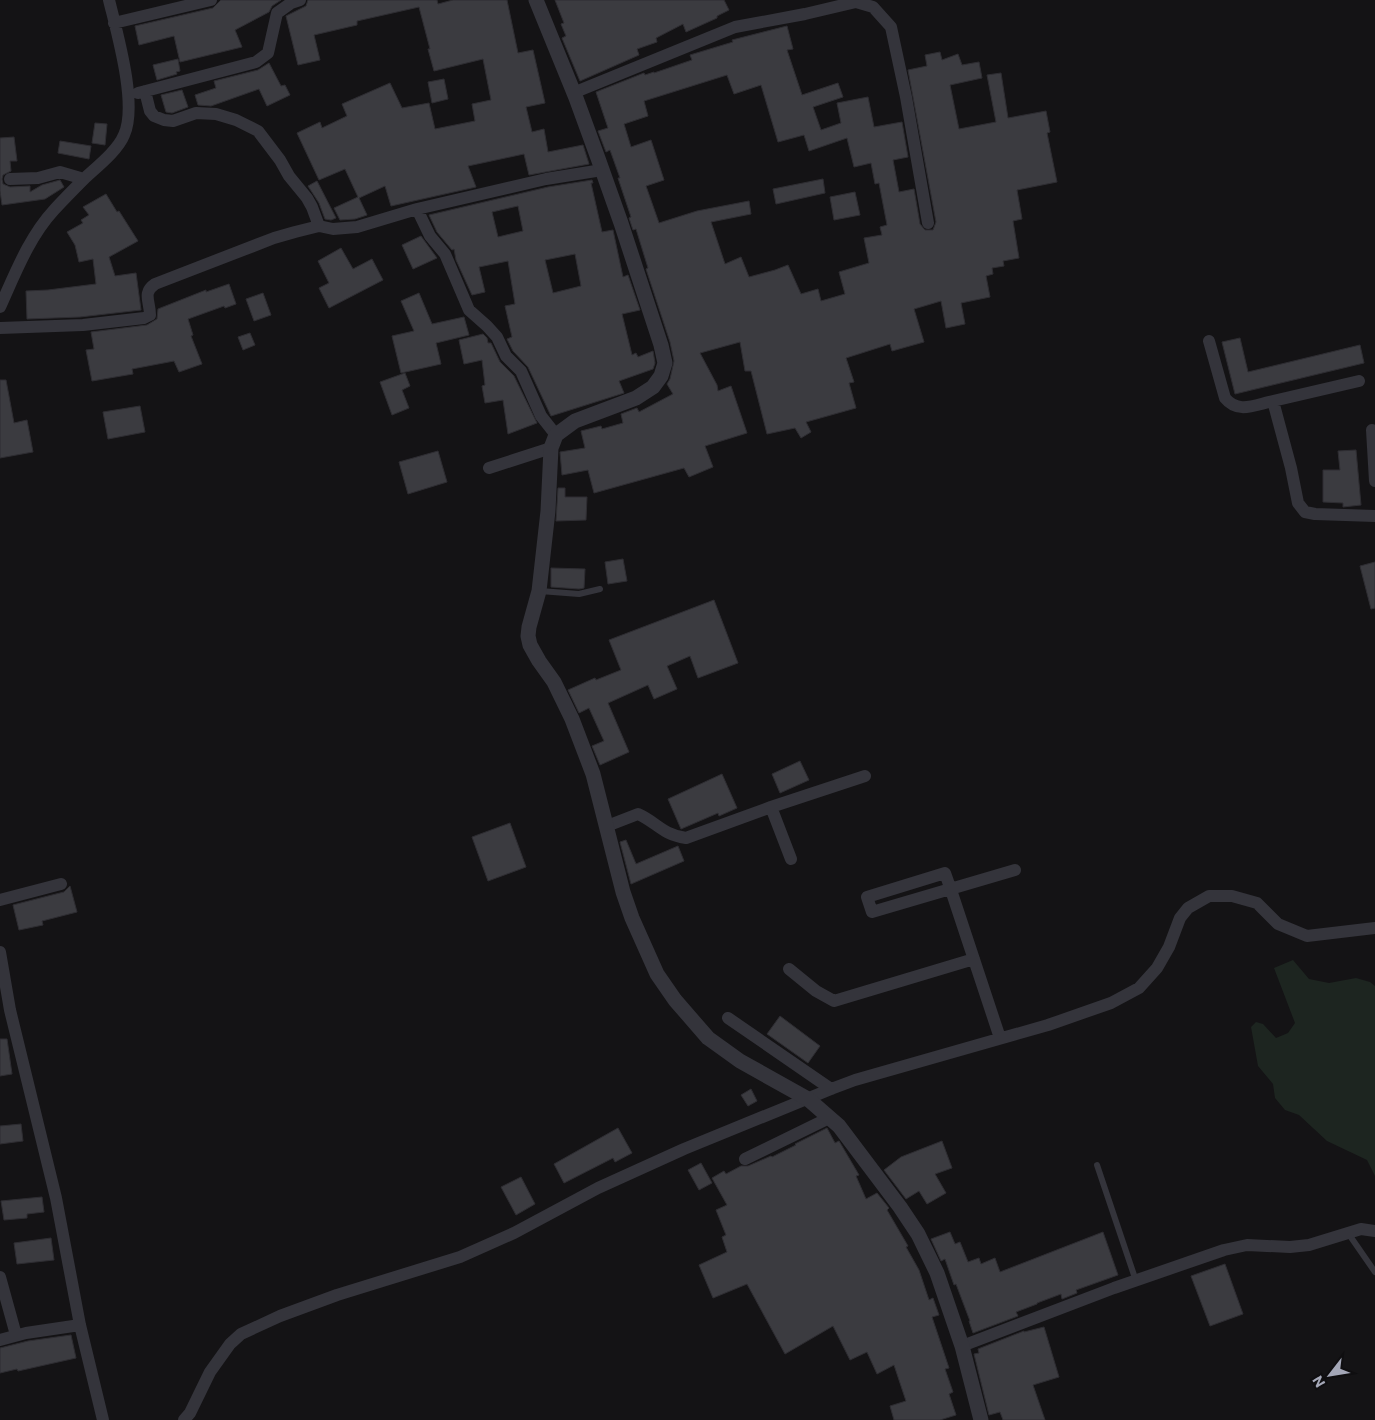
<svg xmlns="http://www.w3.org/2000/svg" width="1375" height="1420" viewBox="0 0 1375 1420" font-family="Commissioner,sans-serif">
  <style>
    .green { fill: #1d2520 }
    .building { fill: #3b3b40; stroke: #2e2d32; fill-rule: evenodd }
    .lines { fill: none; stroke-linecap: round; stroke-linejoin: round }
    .service { stroke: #34343b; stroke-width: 6 }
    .minor { stroke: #34343b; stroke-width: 12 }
    .tertiary { stroke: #34343b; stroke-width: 15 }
  </style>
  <rect width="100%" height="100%" fill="#141315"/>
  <!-- green -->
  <path class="green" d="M1293,960L1309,979L1329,983L1356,978L1370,982L1375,986V1176L1367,1160L1327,1141L1299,1115L1285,1110L1275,1098L1273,1084L1258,1066L1251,1027L1256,1022L1263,1024L1276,1038L1288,1033L1295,1023L1274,968Z"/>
  <!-- building -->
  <path class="building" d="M221,0H281L272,6L269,12L235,30L242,47L180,62L174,36L139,45L135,26L213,8Z
    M308,0H437L438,4L453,0H507L518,53L533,50L545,103L526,107L532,132L544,129L548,152L583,145L589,164L529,175L524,154L468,166L476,187L391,206L385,186L359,198L367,215L355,219L340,220L334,208L358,197L345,169L319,180L297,133L320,122L322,128L347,116L342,104L390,83L402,108L429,103L435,129L475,121L472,104L491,100L483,59L434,71L428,49H430L419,7L357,21V25L314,35L320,60L298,65L286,16L306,6Z
    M555,0H724L729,10L717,16V18L686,32L683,24L656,38L657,42L637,49L639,55L580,81L562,38L566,36L561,24L564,23Z
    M787,26L793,49L787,50L802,95L838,83L843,97L813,107L821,130L841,123L837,103L868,97L874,127L902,122L908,157L893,160L899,192L914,189L920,224L925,230H933L936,222L908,70L927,66L925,55L940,52L942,60L958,54L962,65L979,62L982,78L950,85L959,129L996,122L987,75L1001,73L1008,118L1046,111L1050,132L1047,133L1057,182L1017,190L1022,219L1013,221L1019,258L1003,261L1004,266L992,268L993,274L986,276L990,297L961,303L965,324L946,328L941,301L914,309L924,342L892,351L890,344L846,358L854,382L849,383L856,408L806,422L811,432L801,438L795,428L767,434L751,371H745L740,342L700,353L717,385L718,391L731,386L747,433L705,446L713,467L689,477L684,468L594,493L588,470L562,475L560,452L585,448L581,431L601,426L602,429L623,423L621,414L637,408L639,412L673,394L667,384L670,379L674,361L670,342L646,269L648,268L636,229L633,230L629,218L631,217L618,178H620L610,150L606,152L598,131L608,128L596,92L644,73L645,75L654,72V73L692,60L690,55L733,42L732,40ZM727,75L734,94L761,85L778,142L804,135L809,151L847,138L854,167L871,163L875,184L879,183L887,225L880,227L882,235L864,238L869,263L839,272L845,294L821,301L818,289L801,294L788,265L775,270L749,277L741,257L725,264L711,222L751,214L749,201L697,211L659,223L646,186L664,180L651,140L631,147L624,124L648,116L644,101Z
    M178,59L180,71L176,72L177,74L157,80L153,65Z
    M269,63L281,86L285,85L290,95L267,106L259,89L211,106L198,105L195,95L216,88L214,81L258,70Z
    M444,79L448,99L432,103L428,82Z
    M182,90L188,107L172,113L166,112L161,95Z
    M95,123L107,124L105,145L92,143Z
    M14,137L17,161H10L11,171L3,175L2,179L3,184L10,187L30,186V192L42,185L60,180L64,187L45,199L2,205L0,191V138Z
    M60,141L91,146L89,159L58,153Z
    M823,179L825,193L776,204L773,189Z
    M592,180L593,183H591L602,232L613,230L623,277L628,275L640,310L622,314L632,355L636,353L638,357L653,351L655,363L653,369L619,381L624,393L551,416L528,367L513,351L507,339L512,337L505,306L515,304L508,261L479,267L485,292L472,295L456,260L454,249L452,250L437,232L429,215L548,187ZM518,206L523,231L498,237L492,212ZM575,254L581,286L553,293L545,260Z
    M317,181L336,218L331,220L325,219L319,203L308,186Z
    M855,192L860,215L834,220L830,197Z
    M106,194L117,212L119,211L138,241L109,257L115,276L136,273L141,310L80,317L27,319L26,291L48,290L96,284L93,259L79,262L75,245L67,232L83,223L81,220L89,215L83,207Z
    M421,236L437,258L413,269L402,245Z
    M341,248L353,269L372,259L383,280L329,308L319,288L329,283L318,261Z
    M229,284L236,304L225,308L224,306L188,319L193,335L191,336L202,364L179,372L174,361L132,369L133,374L92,381L86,350L94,349L91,332L147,325L157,319L158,309L206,290V292Z
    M263,293L271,315L254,321L246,299Z
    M419,293L432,324L464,317L469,335L436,343L441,364L401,373L392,336L414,331L401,301Z
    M250,333L255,345L243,350L238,337Z
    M483,334L487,338L488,343H491L500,362L514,376L537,423L508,434L503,400L485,403L482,386L485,385L482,360L464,364L459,340Z
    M1240,338L1248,372L1360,345L1364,363L1235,394L1222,342Z
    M405,373L410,386L402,390L409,408L392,415L380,382Z
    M0,380H6L14,423L27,420L33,452L0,458Z
    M140,406L145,432L108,439L103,412Z
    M1356,450L1361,505L1343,507V503L1323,502V470H1340L1338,451Z
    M438,451L447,482L408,494L399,462Z
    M558,488H565V497H587L586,520L556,521Z
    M623,559L627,581L608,584L605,562Z
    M1375,562V608L1371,609L1360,566Z
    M551,568L585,569L584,588L579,589L551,587Z
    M714,600L738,663L698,678L690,656L667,666L677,689L654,699L648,685L608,703L629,752L600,765L592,746L604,741L589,708L579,713L568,690L595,678L596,680L621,670L609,640Z
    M800,761L809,780L780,793L772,774Z
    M722,774L737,808L719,816L718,813L681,829L668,799Z
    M510,823L526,867L488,881L472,837Z
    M626,840L636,864L678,846L684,861L631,884L620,842Z
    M70,886L77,912L42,921L43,925L19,930L13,905L56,894L64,892Z
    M780,1016L820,1046L808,1063L767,1034Z
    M0,1039H7L12,1074L0,1076Z
    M751,1089L757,1101L748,1106L741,1095Z
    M21,1124L23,1141L0,1144V1126Z
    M618,1128L632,1153L615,1162L613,1158L564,1183L554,1164Z
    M827,1128L835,1143L839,1141L842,1146L859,1175L856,1176L866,1199L877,1193L889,1208L887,1210L908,1246L906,1247L919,1270L929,1300L933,1298L939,1315L932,1317L949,1368L945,1369L953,1392L949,1394L956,1415L940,1420H894L890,1406L906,1401L894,1365L877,1374L867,1352L850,1360L833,1326L785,1354L747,1284L713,1298L699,1265L727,1252L722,1237L726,1235L716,1210L727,1205L712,1178L724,1171L726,1174L741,1166H748L771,1156L772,1157L796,1145L795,1144Z
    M942,1141L952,1168L935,1174L946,1193L927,1204L919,1191L906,1199L884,1170L901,1157Z
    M701,1163L712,1183L699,1190L688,1170Z
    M521,1177L535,1204L516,1215L501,1187Z
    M42,1197L44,1212L27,1214V1218L4,1220L1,1201Z
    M950,1232L955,1244L960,1242L968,1262L979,1258L981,1264L995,1258L1000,1272L1103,1232L1118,1275L1076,1290L1077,1293L1062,1299L1061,1294L1037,1303V1304L1016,1312L1018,1316L973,1333L969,1321H970L956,1284L954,1285L945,1259L941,1261L931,1239Z
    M51,1238L54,1260L17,1264L14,1243Z
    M1225,1264L1243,1314L1210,1326L1191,1276Z
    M1044,1327L1059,1377L1033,1385L1045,1420H1003L1000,1412L989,1415L974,1354L979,1353L978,1349L1024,1331V1332Z
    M71,1335L76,1358L18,1371L17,1369L0,1373V1348L28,1341Z"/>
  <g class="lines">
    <!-- service -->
    <path class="service" d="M540,591L579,594L600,589
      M1097,1165L1136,1281
      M1348,1233L1375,1272"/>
    <!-- minor -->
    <path class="minor" d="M114,23L211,0
      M145,91L150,111L154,116L164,120L173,121L196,113L216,114L236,120L258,131L280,160L289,176L307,198L312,207L319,226
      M138,93L256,62L268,53L277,13L291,3L300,0
      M573,93L735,27L805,14L856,2L873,7L891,27L906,97L928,223
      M10,179L38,178L60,172L84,179
      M417,209L430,236L445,254L469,310L487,326L497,337L506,356L521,371L541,416L556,435
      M0,307C15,274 29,237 54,210C64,199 75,188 86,177C98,166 118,150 124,135C138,105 117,33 109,0
      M0,328L83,325L144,318L150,315C150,301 142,293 155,284L274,238L295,232L319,226L333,229L357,227L417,209L546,179L602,170
      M1209,341L1225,398C1238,414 1254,405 1273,401
      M1359,381L1273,401L1291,468L1298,503L1305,512L1315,514L1375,516
      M1372,430L1375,481
      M489,468L551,448
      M771,807L791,859
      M607,826L638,814C658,823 661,834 686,838L771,807L865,776
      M0,900L61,884
      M0,952L10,1010L56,1198L80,1325L103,1420
      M789,969L816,991L834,1001L974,959
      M728,1018L831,1089
      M1000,1038L951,890L945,873L867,897L872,912L1015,870
      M745,1159L829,1118
      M0,1277L16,1335
      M0,1340L26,1333L80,1325
      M962,1346L1114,1288L1224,1250L1247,1245L1290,1247L1309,1245L1361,1229L1375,1231
      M184,1420L190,1413L210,1372L230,1344L241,1334L280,1316L337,1295L460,1257L514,1233L598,1188L684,1149L831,1089L855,1080L1048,1025L1111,1003L1139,988L1157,968L1169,947L1180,918L1188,908L1209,896H1232L1257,903L1278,924L1307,936L1375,928"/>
    <!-- tertiary -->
    <path class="tertiary" d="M536,0L576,98L599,161L621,223L661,345L665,363L661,376L653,387L636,398L575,421L556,435L551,448L548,511L539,591L529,627L528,636L530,645L539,661L554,682L572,719L593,774L623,892L632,918L657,974L675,1000L708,1038L740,1061L808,1099L839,1126L900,1207L918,1234L937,1273L962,1346L981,1420"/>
  </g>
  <!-- north arrow -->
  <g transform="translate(1330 1375) rotate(239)" stroke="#0f0e10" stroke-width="4" paint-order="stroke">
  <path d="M0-4L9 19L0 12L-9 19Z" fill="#a4a7b7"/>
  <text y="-8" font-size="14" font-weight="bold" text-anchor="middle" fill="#a4a7b7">N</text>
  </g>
</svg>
